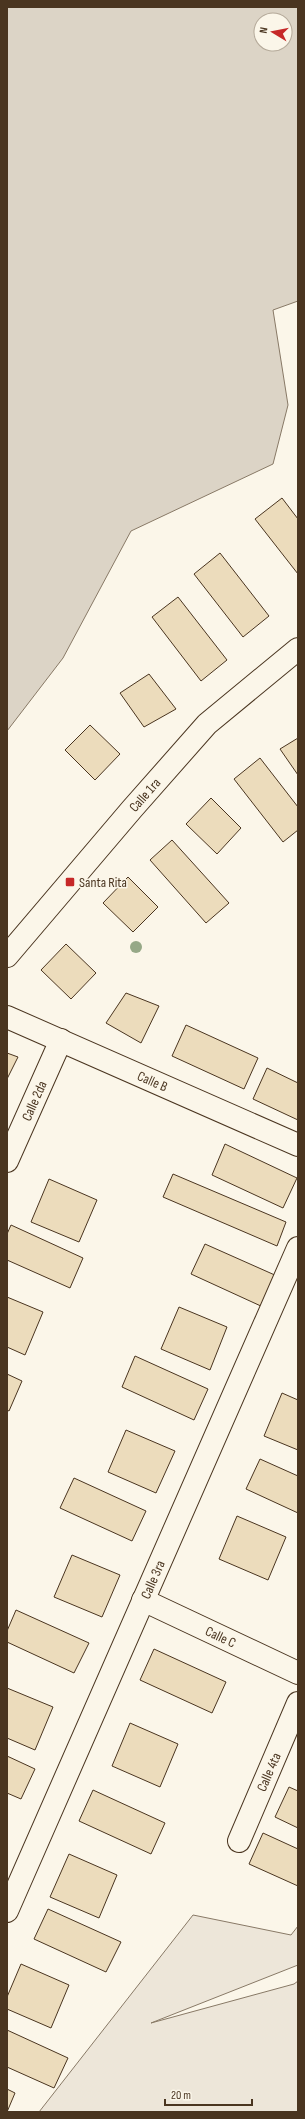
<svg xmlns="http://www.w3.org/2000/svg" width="305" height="2119" viewBox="0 0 305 2119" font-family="'Sofia Sans Condensed',sans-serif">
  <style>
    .green { fill: #ede6d9; stroke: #887966 }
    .water { fill: #dcd4c6; stroke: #887966; fill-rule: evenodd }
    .building { fill: #ecdcbc; stroke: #4a3520 }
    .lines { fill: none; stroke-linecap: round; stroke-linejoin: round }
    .minor-casing { stroke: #4a3520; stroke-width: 24 }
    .minor { stroke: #fbf6e9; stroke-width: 22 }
    .tree { fill: #96a887 }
    .poi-dot { fill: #c62828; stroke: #fbf6e9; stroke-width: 1.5 }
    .labels { text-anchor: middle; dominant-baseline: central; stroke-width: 3; stroke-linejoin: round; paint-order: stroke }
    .street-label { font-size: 14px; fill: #4a3520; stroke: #fbf6e9 }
    .poi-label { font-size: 14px; fill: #4a3520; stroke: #fbf6e9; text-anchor: start }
  </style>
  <rect width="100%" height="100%" fill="#fbf6e9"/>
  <!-- green -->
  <path class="green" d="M193,1915L291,1935L298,1926V1965L151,2023L294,1984L298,1981V2112H39Z"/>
  <!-- water -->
  <path class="water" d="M7,7H298V301L273,310L288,405L273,464L131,531L63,658L7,731ZM261,20H285V44H261Z"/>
  <!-- building -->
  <path class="building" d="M282,498L298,519V574L255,519Z
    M220,553L269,616L243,637L194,574Z
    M178,597L227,660L201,681L152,617Z
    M149,674L176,709L144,727L120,693Z
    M90,725L120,754L95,780L65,750Z
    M298,738V775L280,749Z
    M260,758L298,807V830L283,842L234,779Z
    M211,798L241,828L217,854L186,824Z
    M172,840L229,903L206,923L150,860Z
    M128,877L158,907L133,932L103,903Z
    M66,944L96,973L71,999L41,970Z
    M126,993L159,1006L141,1043L106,1023Z
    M186,1025L258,1058L244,1089L172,1056Z
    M7,1053L18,1057L7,1079Z
    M267,1068L298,1083V1120L253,1099Z
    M225,1144L297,1178L283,1208L212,1175Z
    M173,1174L286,1222L277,1246L163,1197Z
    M49,1179L97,1200L79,1242L31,1222Z
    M11,1225L83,1258L70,1288L7,1260V1234Z
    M205,1244L277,1276L263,1307L191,1274Z
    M7,1297L43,1312L25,1355L7,1347Z
    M179,1307L227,1327L210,1370L161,1349Z
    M135,1356L208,1389L194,1420L122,1387Z
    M7,1374L22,1381L9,1411L7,1410Z
    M282,1393L298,1400V1450L264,1436Z
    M126,1430L175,1451L156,1493L108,1472Z
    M260,1459L298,1476V1513L246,1489Z
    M74,1478L146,1511L132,1541L60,1508Z
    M237,1516L286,1537L268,1580L219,1559Z
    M72,1555L120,1575L102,1617L54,1597Z
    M16,1610L89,1643L74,1673L7,1642V1631Z
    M154,1649L226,1682L212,1713L140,1680Z
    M7,1688L53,1707L35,1750L7,1738Z
    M130,1723L178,1744L160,1787L112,1766Z
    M7,1756L35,1769L21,1799L7,1793Z
    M289,1787L298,1791V1828L275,1817Z
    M93,1790L165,1823L151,1854L79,1821Z
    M263,1833L298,1849V1886L249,1864Z
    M69,1854L117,1875L99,1918L50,1897Z
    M48,1909L121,1942L106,1972L34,1939Z
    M21,1964L69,1985L51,2028L7,2009V1997Z
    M7,2030L68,2058L54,2088L7,2067Z
    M7,2089L15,2093L7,2112Z"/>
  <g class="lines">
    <!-- minor casing -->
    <g class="minor-casing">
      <g id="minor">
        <path id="s1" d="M7,956L132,809L207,724L298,649"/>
        <path id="s2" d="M7,1017L298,1145"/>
        <path id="s3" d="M7,1161L61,1040"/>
        <path id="s4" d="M143,1600L298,1673"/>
        <path id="s5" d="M239,1841L298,1703"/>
        <path id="s6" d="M7,1911L298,1248"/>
      </g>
    </g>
    <!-- minor -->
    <use href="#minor" class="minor"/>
  </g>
  <!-- trees -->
  <circle class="tree" cx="136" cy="947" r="6"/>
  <!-- markers -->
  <rect class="poi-dot" x="65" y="877" width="10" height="10" rx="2"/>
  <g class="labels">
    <!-- street labels -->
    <g class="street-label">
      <text stroke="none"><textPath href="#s1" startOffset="212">Calle 1ra</textPath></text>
      <text stroke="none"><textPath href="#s2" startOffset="159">Calle B</textPath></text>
      <text stroke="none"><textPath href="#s3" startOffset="66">Calle 2da</textPath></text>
      <text stroke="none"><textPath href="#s6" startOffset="362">Calle 3ra</textPath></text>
      <text stroke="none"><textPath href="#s4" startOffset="86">Calle C</textPath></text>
      <text stroke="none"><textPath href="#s5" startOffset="75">Calle 4ta</textPath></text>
    </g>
    <!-- poi labels -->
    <g class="poi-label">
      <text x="79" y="882">Santa Rita</text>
    </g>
  </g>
  <!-- border -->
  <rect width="305" height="2119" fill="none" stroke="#4a3520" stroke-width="16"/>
  <!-- north arrow -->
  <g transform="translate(273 32) rotate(280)"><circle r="19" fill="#fbf6e9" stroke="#b4a999"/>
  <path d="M0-3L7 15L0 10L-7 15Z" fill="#c62828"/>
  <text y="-6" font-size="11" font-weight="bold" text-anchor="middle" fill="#4a3520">N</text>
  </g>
  <!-- scale -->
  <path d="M165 2099v6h87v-6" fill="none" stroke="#4a3520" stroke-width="2"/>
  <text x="171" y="2099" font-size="12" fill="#4a3520" stroke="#fbf6e9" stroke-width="3" paint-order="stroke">20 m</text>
</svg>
